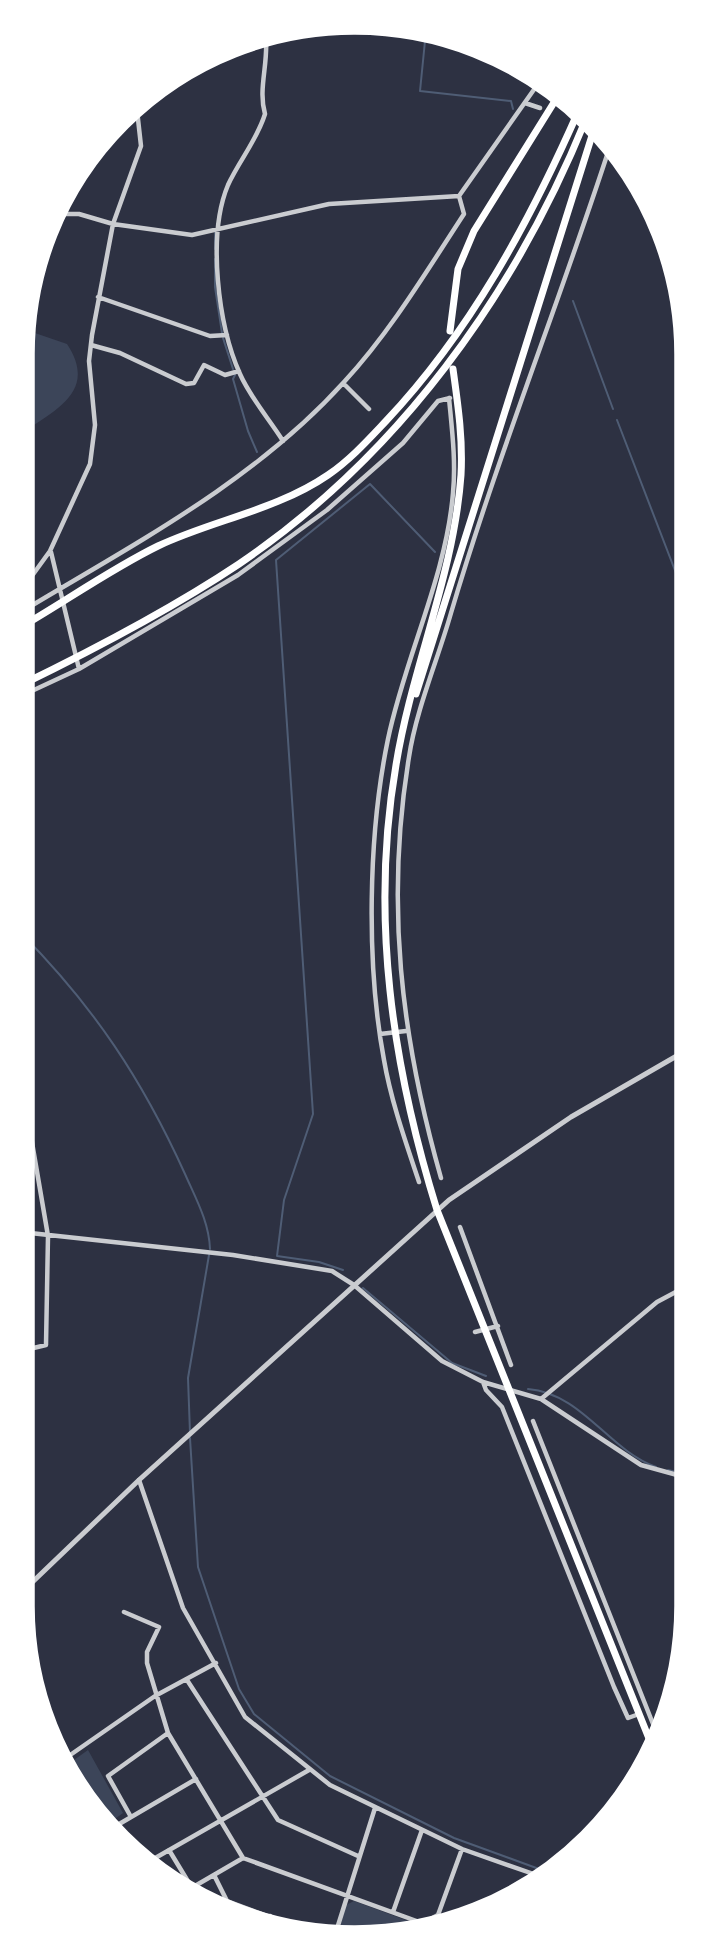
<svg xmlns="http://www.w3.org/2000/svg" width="709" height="1960" viewBox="0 0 709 1960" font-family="'DM Sans',sans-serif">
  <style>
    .green { fill: #3c4559 }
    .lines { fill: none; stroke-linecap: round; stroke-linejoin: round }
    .stream { stroke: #4f5d75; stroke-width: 2 }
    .minor { stroke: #caccd0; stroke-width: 4.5 }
    .tertiary { stroke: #caccd0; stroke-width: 5 }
    .trunk { stroke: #fff; stroke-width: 7 }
    .rim { fill: none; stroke: #fff; stroke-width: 3.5 }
  </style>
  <rect width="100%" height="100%" fill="#2d3142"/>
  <!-- green -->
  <path class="green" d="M32,332L67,344C96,388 61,407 28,429L22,426L28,384L24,375L21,376L24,334Z
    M88,1750L123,1813L105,1826L67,1765Z
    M354,1901L411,1922L410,1927L403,1930L338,1934L346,1905Z"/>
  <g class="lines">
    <!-- stream -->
    <path class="stream" d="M426,31L420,91L511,101L513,109
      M215,233V249
      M215,259V287L222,333
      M573,301L613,409
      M223,338L233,369
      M235,375L233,379L248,431L257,452
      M617,420L686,599
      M21,933C94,1007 142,1079 185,1174C196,1199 209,1222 210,1249
      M343,1270L319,1262L277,1256L284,1200L313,1114L276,560L370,484L435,552
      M363,1288L452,1363L486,1376
      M528,1389C583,1394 607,1449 656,1467
      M190,1433L188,1378L209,1255
      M190,1438L198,1567L239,1689L254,1714L330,1776L454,1838L550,1873
      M668,1470L688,1475"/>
    <!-- minor -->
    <path class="minor" d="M266,39C268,65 258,90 265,114C257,140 239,161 228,185C207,235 218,325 240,374C250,397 269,419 283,441
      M525,103L540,108
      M59,214H79L113,224L192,235L329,204L459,196
      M98,297L210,336L227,335
      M91,345L120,353L186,384L194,383L204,365L225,375L239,371
      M343,383L369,409
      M51,552L79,669
      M21,591L50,551L90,464L95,425L89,361L92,335L113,224L141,146L137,110
      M21,612C134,544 255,481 344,382C391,331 426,272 464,214L459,196L540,81
      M21,696L79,669L238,575L327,510L403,443L438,401L450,398
      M380,1034L406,1031
      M21,1078L48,1236L46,1345L21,1351
      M441,1178C401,1037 385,903 409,757C416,710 438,659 451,613C498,454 560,301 611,143
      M419,1182C406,1143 391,1101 384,1060C366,964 368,835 388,739C405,657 446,577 453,493C456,461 452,430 449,398
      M460,1227L511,1365
      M21,1232L233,1255L332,1271L354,1285L442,1361L483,1382L541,1399L641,1465L688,1478
      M475,1332L498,1326
      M483,1382L486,1390L502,1407L614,1687L628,1718L639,1714
      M541,1399L657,1302L687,1286
      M533,1421L657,1734
      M139,1480L183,1608L245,1717L330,1785L462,1849L545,1878
      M124,1612L159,1627L147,1652V1663L168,1733L243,1858L422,1923L425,1929
      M187,1680L278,1820L358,1856
      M63,1760L155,1696L216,1663
      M131,1817L108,1776L168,1733
      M109,1830L196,1779
      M169,1850L192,1888
      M150,1861L309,1770
      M214,1875L227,1901L321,1936
      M188,1890L243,1858
      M393,1912L422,1830
      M268,1923L270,1916
      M410,1930L438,1915L462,1849
      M335,1935L375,1808"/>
    <!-- tertiary -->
    <path class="tertiary" d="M21,1593L139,1480L449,1200L571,1117L687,1050"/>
    <!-- trunk -->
    <path class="trunk" d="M450,331L458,269L474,231L558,96
      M453,369C458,405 463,439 461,475C454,574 412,667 396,765C370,916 392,1065 437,1210L652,1746
      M21,627C66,601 111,569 158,546C213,520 277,510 328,475C350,460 368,440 386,421C470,332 529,223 578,112
      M21,685C95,649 170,610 239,564C398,456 514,296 586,119
      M416,694L595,126"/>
  </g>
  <!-- crop -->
  <path d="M0 0H709V1960H0ZM354 33H355A321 321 0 0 1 676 354V1606A321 321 0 0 1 355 1927H354A321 321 0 0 1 33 1606V354A321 321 0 0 1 354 33Z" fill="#fff" fill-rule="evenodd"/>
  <path class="rim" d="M354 33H355A321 321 0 0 1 676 354V1606A321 321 0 0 1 355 1927H354A321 321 0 0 1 33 1606V354A321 321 0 0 1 354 33Z"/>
</svg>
